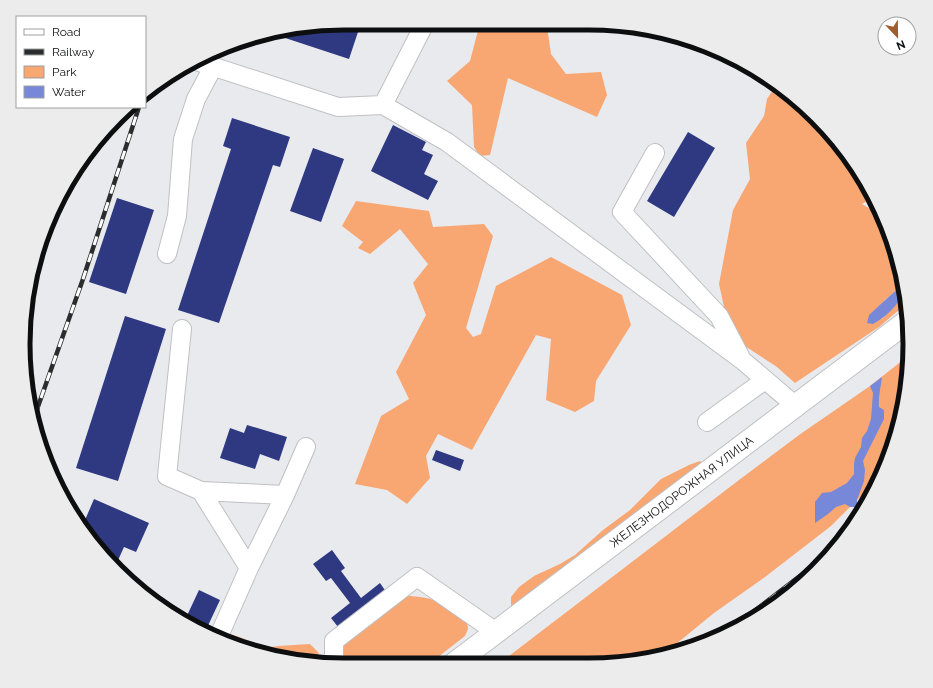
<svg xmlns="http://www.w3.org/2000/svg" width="933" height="688" viewBox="0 0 933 688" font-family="Raleway,sans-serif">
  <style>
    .green { fill: #f8a672 }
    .water { fill: #7788d9 }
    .building { fill: #2f3981 }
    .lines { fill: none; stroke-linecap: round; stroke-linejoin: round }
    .minor-casing { stroke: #bfc0c3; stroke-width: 20 }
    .major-casing { stroke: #bfc0c3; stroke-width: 24 }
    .minor { stroke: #fff; stroke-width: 18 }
    .major { stroke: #fff; stroke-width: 22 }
    .rail-casing { stroke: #2b2c2d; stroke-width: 4.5 }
    .rail { stroke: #fff; stroke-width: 3; stroke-dasharray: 9; stroke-linecap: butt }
    .labels { text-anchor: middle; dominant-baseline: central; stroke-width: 4; stroke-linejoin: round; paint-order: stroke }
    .street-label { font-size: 12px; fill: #0d0e0f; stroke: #fff }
    .rim { fill: none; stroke: #0d0e0f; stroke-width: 5 }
  </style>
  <rect width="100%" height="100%" fill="#e9eaee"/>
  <!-- green -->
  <path class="green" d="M480,23H519L520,27H547L551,54L566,74L601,72L607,95L597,117L508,78L490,155L480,156L474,147L472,105L447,81L470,61Z
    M776,85L844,149L874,197L862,204L877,213H881L899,261L903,286L894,292L884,301L882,319L896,304L901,294L904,291L906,304L879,327L795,383L777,367L745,346L726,316L719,284L733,210L750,179L746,143L764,116L767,99Z
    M356,201L429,211L433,227L484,224L493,236L466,328L473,337L481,334L496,286L551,257L622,295L631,325L596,381L594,401L575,412L546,400L551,339L536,335L472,450L438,434L426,456L430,478L407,504L387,490L355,484L381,416L409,399L396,372L426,315L413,283L428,264L400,229L370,254L358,248L363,242L342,226Z
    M908,356L907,386L893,447L877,483L857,500V507H850L831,526L765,577L714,613L665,653L631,662L500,663L739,480L799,435L870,386Z
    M700,461L705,467L511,608V597L519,587L534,576L560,564L575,555L603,530L630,510L661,479L689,465Z
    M406,596C418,596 432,598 443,604C452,609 459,615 467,621L468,629L465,636L429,664H344L343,648L345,640Z
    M230,634L242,638L266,648L278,646L310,644L318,652L322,664L241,648L228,642Z"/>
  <!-- water -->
  <path class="water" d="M903,286L904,291C900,295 899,300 896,305C889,313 882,319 873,324L867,323L869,315L894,292Z
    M882,377C881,387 878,396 879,407L884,410V419L863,461L865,470L864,481L857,500V507H850L845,504L836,507L828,514L815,523V502L822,493L831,492L847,483L854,474V464L855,458L861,447L862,438L867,431L871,419L873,393L870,386Z"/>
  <!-- building -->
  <path class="building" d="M344,23H361L349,59L270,33Z
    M232,118L290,137L280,167L273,165L219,323L178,310L231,149L223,146Z
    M393,125L426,142L422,150L433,155L424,174L438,181L428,200L371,171Z
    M688,132L715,148L674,217L647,201Z
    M313,148L344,159L321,222L290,211Z
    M117,198L154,210L126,294L89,282Z
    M125,316L166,329L118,481L76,468Z
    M247,425L287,437L279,461L260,454L255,469L220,458L230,428L244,433Z
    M436,450L464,460L460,471L432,460Z
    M94,499L149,523L136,552L124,547L115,567L89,539L82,527Z
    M332,550L345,568L341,571L361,598L380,583L389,596L342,632L331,618L350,603L331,578L326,581L313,564Z
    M199,590L220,600L205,632L184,622Z"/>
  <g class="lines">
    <!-- minor casing -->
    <g class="minor-casing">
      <path id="minor" d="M425,23L383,105L447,142L742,360L796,406
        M196,61L338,107L383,105
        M655,153L622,212L719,316L740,356
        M167,254L177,216L183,139L196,99L213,67
        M182,329L167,476L201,491L249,568
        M707,422L765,380
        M201,491L285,495
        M218,638L249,568L285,495L306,447
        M334,664V641L417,577L496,632"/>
    </g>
    <!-- major casing -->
    <g class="major-casing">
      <g id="major">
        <path id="s1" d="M455,663L909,320"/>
      </g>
    </g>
    <!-- minor -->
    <use href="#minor" class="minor"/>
    <!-- major -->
    <use href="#major" class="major"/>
    <!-- rail casing -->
    <g class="rail-casing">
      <path id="rail" d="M35,415L83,279L139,107
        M727,632L835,549"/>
    </g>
    <!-- rail -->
    <use href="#rail" class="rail"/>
  </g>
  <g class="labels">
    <!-- street labels -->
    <g class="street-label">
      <text stroke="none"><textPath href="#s1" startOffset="284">ЖЕЛЕЗНОДОРОЖНАЯ УЛИЦА</textPath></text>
    </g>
  </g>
  <!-- crop -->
  <path d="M0 0H933V688H0ZM344 30H589A314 314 0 0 1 903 344V344A314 314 0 0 1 589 658H344A314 314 0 0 1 30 344V344A314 314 0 0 1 344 30Z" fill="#ececec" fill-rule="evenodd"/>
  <path class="rim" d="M344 30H589A314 314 0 0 1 903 344V344A314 314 0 0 1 589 658H344A314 314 0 0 1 30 344V344A314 314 0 0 1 344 30Z"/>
  <!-- legend -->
  <rect x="16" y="16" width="130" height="92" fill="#ffffff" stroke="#9e9f9f"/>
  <rect x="24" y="29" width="20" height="6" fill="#ffffff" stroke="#9e9f9f"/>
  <text x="52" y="36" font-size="12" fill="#0d0e0f">Road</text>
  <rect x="24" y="49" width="20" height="6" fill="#2b2c2d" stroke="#9e9f9f"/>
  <text x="52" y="56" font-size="12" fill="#0d0e0f">Railway</text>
  <rect x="24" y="66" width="20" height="12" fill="#f8a672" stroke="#9e9f9f"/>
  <text x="52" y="76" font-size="12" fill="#0d0e0f">Park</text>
  <rect x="24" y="86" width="20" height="12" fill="#7788d9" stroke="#9e9f9f"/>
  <text x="52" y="96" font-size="12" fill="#0d0e0f">Water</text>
  <!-- north arrow -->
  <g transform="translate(897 36) rotate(158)"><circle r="19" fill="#ffffff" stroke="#9e9f9f"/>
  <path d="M0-3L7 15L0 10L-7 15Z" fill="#a15d2e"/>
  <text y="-6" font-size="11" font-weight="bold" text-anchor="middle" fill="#0d0e0f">N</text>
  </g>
</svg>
